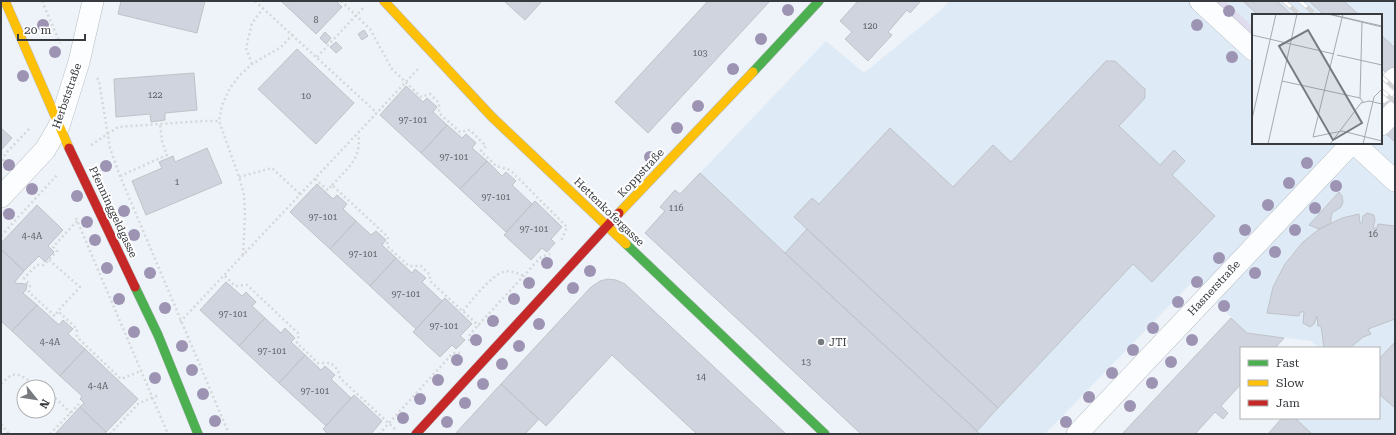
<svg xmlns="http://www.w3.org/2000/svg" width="1396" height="435" viewBox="0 0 1396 435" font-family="'Roboto Serif',serif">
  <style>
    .built { fill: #deeaf6 }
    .green { fill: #dfdced }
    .building { fill: #d0d4de; stroke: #bfc3c8 }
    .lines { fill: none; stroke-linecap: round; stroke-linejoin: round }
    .street-casing { stroke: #b7bcc1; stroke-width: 22 }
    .fast-casing { stroke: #b7bcc1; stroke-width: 10 }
    .slow-casing { stroke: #b7bcc1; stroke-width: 10 }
    .jam-casing { stroke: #b7bcc1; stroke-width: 10 }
    .path { stroke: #d5d7d9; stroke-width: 2.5; stroke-dasharray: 2 3; stroke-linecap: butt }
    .street { stroke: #fcfdfe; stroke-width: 21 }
    .fast { stroke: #4caf50; stroke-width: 9 }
    .slow { stroke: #ffc107; stroke-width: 9 }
    .jam { stroke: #c62828; stroke-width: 9 }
    .rail-casing { stroke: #d2d4d5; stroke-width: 4.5 }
    .rail { stroke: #fff; stroke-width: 3; stroke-dasharray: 9; stroke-linecap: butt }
    .tree { fill: #9d94b3 }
    .poi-dot { fill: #777b80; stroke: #fff; stroke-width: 1.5 }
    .labels { text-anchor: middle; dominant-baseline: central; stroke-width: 4; stroke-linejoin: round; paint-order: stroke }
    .number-label { font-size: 9px; fill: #5d6167 }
    .street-label { font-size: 11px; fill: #373b3f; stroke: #fff }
    .poi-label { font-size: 11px; fill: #373b3f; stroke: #fff; text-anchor: start }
    .inset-road { fill: none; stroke: #a4a9af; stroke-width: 1 }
    .view { fill: #777b80; fill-opacity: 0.15; stroke: #777b80; stroke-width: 2 }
    .inset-edge { fill: none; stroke: #373b3f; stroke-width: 2 }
  </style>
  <rect width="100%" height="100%" fill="#edf3f9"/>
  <!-- built -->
  <path class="built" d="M949,1H1395V43L1392,46L1381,48V15H1253V143H1381V97L1395,110V434H1268L1282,418H1379V348H1319L1311,341L1247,333L1194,280L1045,434H861L645,233L664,211L660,207L675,190L680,194L826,41L864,73L941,10Z"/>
  <!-- green -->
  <path class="green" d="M1209,1H1225L1253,27V42Z"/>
  <!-- building -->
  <path class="building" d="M121,1H205L197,33L118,14Z
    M281,1H336L342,7L316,34Z
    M504,1H542L525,20Z
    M708,1H770L648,133L615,102Z
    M858,1H921L910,13L907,10L888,32L892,35L868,61L845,39L852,32L840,21Z
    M1243,1H1277L1292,15H1258Z
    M1309,1H1344L1359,15H1324Z
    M364,30L368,36L362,40L358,34Z
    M325,32L331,38L326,44L320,38Z
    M1381,35L1395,48V81L1381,68Z
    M336,42L342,48L336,53L330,47Z
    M297,49L354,103L316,144L258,89Z
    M1106,61H1115L1145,89V98L1119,126L1160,165L1174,150L1185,161L1172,175L1215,216L1152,282L1133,264L998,408L794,217L812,198L819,204L890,128L953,187L993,145L1011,162Z
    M194,73L197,110L165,113V120L151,122L150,114L116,117L114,79Z
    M406,86L423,102L427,98L437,107L433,112L447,125L421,153L380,115Z
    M1381,97L1395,110V142L1381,129Z
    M447,125L462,138L466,134L476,143L472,148L487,161L460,189L421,153Z
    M1,128L12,138L1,150Z
    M207,148L222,183L146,215L132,181L162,168L159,162L173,156L175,162Z
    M487,161L502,176L506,172L516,181L512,185L532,204L506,232L460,189Z
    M700,173L785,253L980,434H861L645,233L665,211L660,207L675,190L680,194Z
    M317,184L333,199L337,195L347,204L343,209L356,221L330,249L290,212Z
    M1339,192L1342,196L1343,202L1341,207L1332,213L1331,218V223L1319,229L1309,225Z
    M535,201L562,227L551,239L555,243L547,252L542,248L531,260L504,235Z
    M37,205L63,230L48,246L54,252L45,262L39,256L24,271L1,249V243Z
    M1367,213L1374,215L1375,220L1373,228H1377L1378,224L1395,226V319L1368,329L1371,334L1363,337L1350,348H1324L1321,326H1318L1317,316L1314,324L1310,327L1303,323L1304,312H1300L1299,316L1267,313L1273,287L1285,264L1303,242L1318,230L1342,218L1359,214L1360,223H1362L1363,216Z
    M356,221L371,235L376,231L386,240L382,245L396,258L370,286L330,249Z
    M807,229L998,408L977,431L785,253Z
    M1,249L24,271L14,283L27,284L26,290L23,293L37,305L12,331L1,321Z
    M396,258L412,273L415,269L426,278L422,282L442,301L416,329L370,286Z
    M608,279L616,280L625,284L786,434H697L612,355L546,426L501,384L591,287L600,281Z
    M226,282L242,296L246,292L256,302L252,306L265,318L239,346L200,310Z
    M445,298L472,324L460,336L465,340L456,349L452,345L440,357L413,332Z
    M37,305L59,325L63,320L73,329L68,334L85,349L60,376L12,331Z
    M265,318L281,333L285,328L295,338L291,342L305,355L279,383L239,346Z
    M1231,318L1247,333L1284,338L1275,348H1241V384L1221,406L1228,413L1223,419L1215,412L1195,434H1122Z
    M1395,342V408L1379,394V359Z
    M85,349L138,399L106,432L80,407L84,403L80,399L82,396L60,376Z
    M305,355L321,370L325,366L335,375L331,379L351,398L326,426L279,383Z
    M501,384L539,419L525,434H455Z
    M354,395L382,421L371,434H328L323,429Z
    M80,407L106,432L105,434H55Z
    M1282,418H1295L1312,434H1268Z"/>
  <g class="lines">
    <!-- street casing -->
    <g class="street-casing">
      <path id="street" d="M1200,1L1253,50
        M1381,93L1395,78
        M1381,125L1395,111
        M1354,143L1395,181
        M1,197L45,150L59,126L79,62L93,1
        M1077,434L1352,143"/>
    </g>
    <!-- fast casing -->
    <g class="fast-casing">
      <path id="fast" d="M753,72L819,1
        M626,244L825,434
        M135,287L158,335L198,434"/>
    </g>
    <!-- slow casing -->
    <g class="slow-casing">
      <path id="slow" d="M5,1L69,148
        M384,1L492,117L626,244
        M619,213L753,72"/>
    </g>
    <!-- jam casing -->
    <g class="jam-casing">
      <path id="jam" d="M69,148L135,287
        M416,434L619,213"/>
    </g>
    <!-- path -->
    <path class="path" d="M42,1L60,43
      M255,1L377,113
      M341,1L370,29L392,69L421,97L430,94L439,103V113L460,132L470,130L486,146L481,151L496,166L510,170L567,227L561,241
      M317,57L364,7
      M252,64L246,48L252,23L264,7
      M97,78L99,81L110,148L120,176L229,434
      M91,145L118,127L203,121H219
      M3,161L5,154L31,127
      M120,176L167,155L162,141L160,124
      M239,177L272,168L300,194
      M315,179L328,190L332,185L388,237L387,246L409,266H421L430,275V281L479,326
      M332,185C347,169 363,157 358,134
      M76,218L168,434
      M77,221L53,247L57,251L44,265H37L24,278L30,285L29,292L55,316L58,311L77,329V337L121,379L141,371
      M1,236L57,175
      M243,255L245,216L244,195L239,177L219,121L222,105L230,88L239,76L252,64L281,47L293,34
      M49,260L80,287L58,311
      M225,276L235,286L247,285L299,334L297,343L318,363H331L338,370L340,378L395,429
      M463,311C471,301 491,276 503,272C510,270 517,273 524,276
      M180,322L418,69
      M469,341L470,334L541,257L550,254
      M1,384C13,372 16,372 30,381C34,383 38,385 42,387
      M48,391L71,413
      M1,424L9,434
      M50,434L79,404
      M110,434L139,403L159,395
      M379,434L453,353H460"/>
    <!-- street -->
    <use href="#street" class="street"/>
    <!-- fast -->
    <use href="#fast" class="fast"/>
    <!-- slow -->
    <use href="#slow" class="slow"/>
    <!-- jam -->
    <use href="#jam" class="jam"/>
    <!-- rail casing -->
    <g class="rail-casing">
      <path id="rail" d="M1284,1L1300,15
        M1300,1L1316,15
        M1381,76L1395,89
        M1381,90L1395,102"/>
    </g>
    <!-- rail -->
    <use href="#rail" class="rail"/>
  </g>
  <!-- trees -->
  <g class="tree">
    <circle cx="788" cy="10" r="6"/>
    <circle cx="1229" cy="11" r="6"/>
    <circle cx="43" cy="25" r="6"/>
    <circle cx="1197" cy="25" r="6"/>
    <circle cx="761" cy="39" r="6"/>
    <circle cx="55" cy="52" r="6"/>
    <circle cx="1232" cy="57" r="6"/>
    <circle cx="733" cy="69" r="6"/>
    <circle cx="23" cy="76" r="6"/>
    <circle cx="698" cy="106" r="6"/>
    <circle cx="677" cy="128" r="6"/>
    <circle cx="650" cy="157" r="6"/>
    <circle cx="1307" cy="163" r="6"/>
    <circle cx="9" cy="165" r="6"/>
    <circle cx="106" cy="166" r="6"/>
    <circle cx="1289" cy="183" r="6"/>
    <circle cx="1336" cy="186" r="6"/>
    <circle cx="32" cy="189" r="6"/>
    <circle cx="77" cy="196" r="6"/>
    <circle cx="1268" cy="205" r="6"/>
    <circle cx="1315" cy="208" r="6"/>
    <circle cx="124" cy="211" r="6"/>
    <circle cx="9" cy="214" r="6"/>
    <circle cx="87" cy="222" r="6"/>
    <circle cx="1245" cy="230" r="6"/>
    <circle cx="1295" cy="230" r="6"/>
    <circle cx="134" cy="235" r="6"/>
    <circle cx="95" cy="240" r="6"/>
    <circle cx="1275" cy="252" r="6"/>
    <circle cx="1219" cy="258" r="6"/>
    <circle cx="547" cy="263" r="6"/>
    <circle cx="107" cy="268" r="6"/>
    <circle cx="590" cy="271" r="6"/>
    <circle cx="150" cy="273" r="6"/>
    <circle cx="1255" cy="273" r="6"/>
    <circle cx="1197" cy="282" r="6"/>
    <circle cx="529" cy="283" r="6"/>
    <circle cx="573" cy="288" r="6"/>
    <circle cx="119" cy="299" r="6"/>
    <circle cx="514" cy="299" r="6"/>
    <circle cx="1178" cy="302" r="6"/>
    <circle cx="1224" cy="306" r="6"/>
    <circle cx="165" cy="308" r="6"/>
    <circle cx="493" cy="321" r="6"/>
    <circle cx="539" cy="324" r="6"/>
    <circle cx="1153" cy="328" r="6"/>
    <circle cx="134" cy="332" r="6"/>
    <circle cx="476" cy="340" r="6"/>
    <circle cx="1192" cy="340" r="6"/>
    <circle cx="182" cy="346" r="6"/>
    <circle cx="519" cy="346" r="6"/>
    <circle cx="1133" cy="350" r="6"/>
    <circle cx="457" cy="360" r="6"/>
    <circle cx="1171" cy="362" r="6"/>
    <circle cx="502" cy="364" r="6"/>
    <circle cx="192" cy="370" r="6"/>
    <circle cx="1112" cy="373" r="6"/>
    <circle cx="155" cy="378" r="6"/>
    <circle cx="438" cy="380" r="6"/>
    <circle cx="1152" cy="383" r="6"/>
    <circle cx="483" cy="384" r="6"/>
    <circle cx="203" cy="394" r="6"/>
    <circle cx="1089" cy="397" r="6"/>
    <circle cx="420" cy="399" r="6"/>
    <circle cx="465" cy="403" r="6"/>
    <circle cx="1130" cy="406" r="6"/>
    <circle cx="403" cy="418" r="6"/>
    <circle cx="215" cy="421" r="6"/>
    <circle cx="447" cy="422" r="6"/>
    <circle cx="1066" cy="422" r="6"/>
  </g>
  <!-- markers -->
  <circle class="poi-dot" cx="821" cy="342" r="4"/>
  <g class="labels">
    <!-- number labels -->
    <g class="number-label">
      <text x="316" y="20">8</text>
      <text x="870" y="26">120</text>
      <text x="700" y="53">103</text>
      <text x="155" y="95">122</text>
      <text x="306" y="96">10</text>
      <text x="413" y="120">97-101</text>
      <text x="454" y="157">97-101</text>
      <text x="177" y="182">1</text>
      <text x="496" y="197">97-101</text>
      <text x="676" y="208">116</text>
      <text x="323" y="217">97-101</text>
      <text x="534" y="229">97-101</text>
      <text x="1373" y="234">16</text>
      <text x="32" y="236">4-4A</text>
      <text x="363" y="254">97-101</text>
      <text x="406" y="294">97-101</text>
      <text x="233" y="314">97-101</text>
      <text x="444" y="326">97-101</text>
      <text x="50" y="342">4-4A</text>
      <text x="272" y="351">97-101</text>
      <text x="806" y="362">13</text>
      <text x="701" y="377">14</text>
      <text x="98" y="386">4-4A</text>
      <text x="315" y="391">97-101</text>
    </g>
    <!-- street labels -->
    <g class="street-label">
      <text transform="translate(67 96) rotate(-71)">Herbststraße</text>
      <text transform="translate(641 173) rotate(-47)">Koppstraße</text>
      <text transform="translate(113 212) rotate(65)">Pfenninggeldgasse</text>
      <text transform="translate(609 212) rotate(44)">Hettenkofergasse</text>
      <text transform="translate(1214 288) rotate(-47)">Hasnerstraße</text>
    </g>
    <!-- poi labels -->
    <g class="poi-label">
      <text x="829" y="342">JTI</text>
    </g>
  </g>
  <!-- overview -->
  <g transform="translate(1252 14)">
    <rect width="130" height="130" fill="#edf3f9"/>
    <path class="inset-road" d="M76,0L130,13M77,0L130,12M91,0L61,123L90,117L130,127M0,21L82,40M85,41L130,51M30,67L108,84L111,88M108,84L110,8M0,105L24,0M16,130L45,0M78,130L109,89L117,87L130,90M111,130L122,83L130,75"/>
    <path class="view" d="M56,16L110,109L81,126L27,32Z"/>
    <rect width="130" height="130" class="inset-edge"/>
  </g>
  <!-- border -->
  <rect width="1396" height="435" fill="none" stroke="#373b3f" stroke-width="4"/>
  <!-- legend -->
  <rect x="1240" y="347" width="140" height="72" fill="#ffffff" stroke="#afb1b2"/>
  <rect x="1248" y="360" width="20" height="6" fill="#4caf50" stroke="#afb1b2"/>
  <text x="1276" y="367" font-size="12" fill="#373b3f">Fast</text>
  <rect x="1248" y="380" width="20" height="6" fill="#ffc107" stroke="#afb1b2"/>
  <text x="1276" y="387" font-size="12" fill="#373b3f">Slow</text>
  <rect x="1248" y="400" width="20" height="6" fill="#c62828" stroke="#afb1b2"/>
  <text x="1276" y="407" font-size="12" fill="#373b3f">Jam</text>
  <!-- north arrow -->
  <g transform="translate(36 399) rotate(120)"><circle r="19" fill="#ffffff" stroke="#afb1b2"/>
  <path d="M0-3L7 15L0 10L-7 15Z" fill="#777b80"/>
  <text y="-6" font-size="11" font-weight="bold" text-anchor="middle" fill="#373b3f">N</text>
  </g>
  <!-- scale -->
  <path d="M18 34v6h67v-6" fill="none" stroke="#373b3f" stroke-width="2"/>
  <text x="24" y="34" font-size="12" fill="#373b3f" stroke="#ffffff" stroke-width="3" paint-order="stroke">20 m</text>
</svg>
